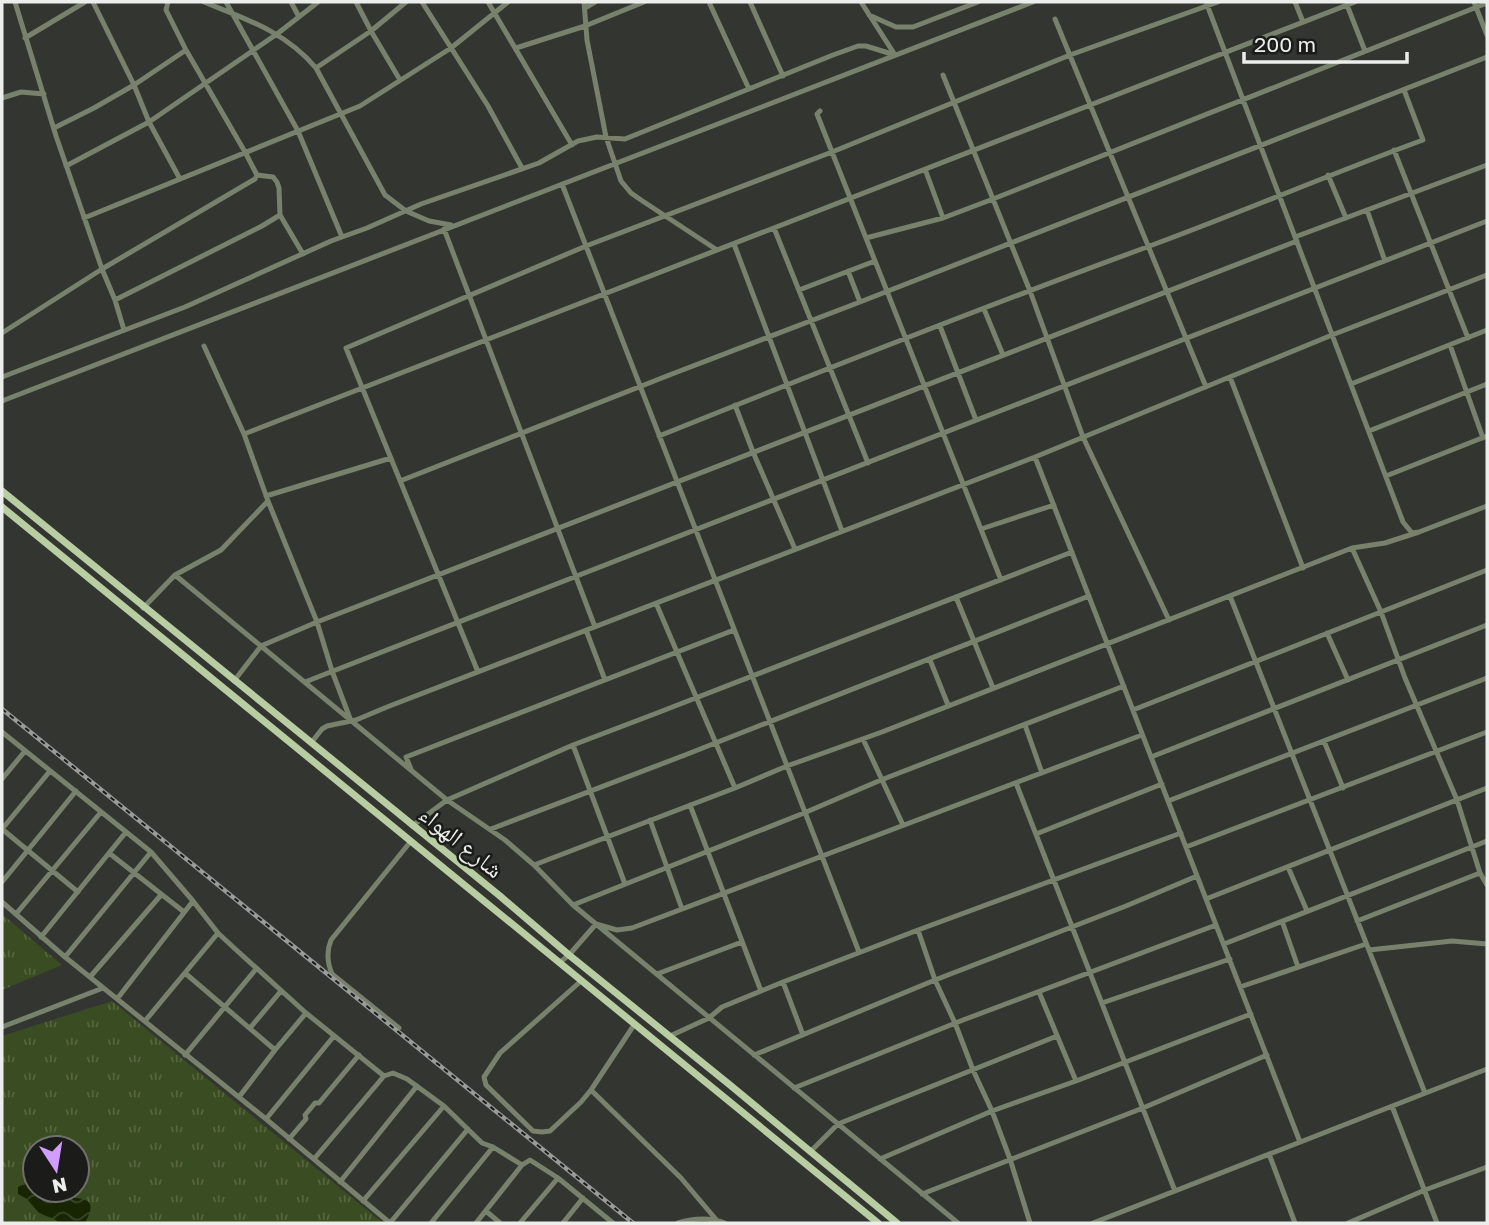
<svg xmlns="http://www.w3.org/2000/svg" width="1489" height="1225" viewBox="0 0 1489 1225" font-family="'Golos Text','Noto Naskh Arabic',sans-serif">
  <style>
    .grass { fill: url(#grass-tufts); fill-rule: evenodd }
    .water { fill: url(#water-waves) }
    .lines { fill: none; stroke-linecap: round; stroke-linejoin: round }
    .minor { stroke: #77816c; stroke-width: 5 }
    .major { stroke: #b9cda2; stroke-width: 7 }
    .rail-casing { stroke: #999b98; stroke-width: 4.5 }
    .rail { stroke: #1b1c1a; stroke-width: 2; stroke-dasharray: 5; stroke-linecap: butt }
    .labels { text-anchor: middle; dominant-baseline: central; stroke-width: 5; stroke-linejoin: round; paint-order: stroke }
    .street-label { font-size: 24px; fill: #eceeeb; stroke: #1b1c1a }
  </style>
  <defs>
    <pattern id="grass-tufts" width="24" height="20" patternUnits="userSpaceOnUse" patternTransform="scale(1.75)"><rect width="24" height="20" fill="#3a4c21"/><path d="M3 7l-1-3M5 7V3M7 7l1-3M15 17l-1-3M17 17v-4M19 17l1-3" fill="none" stroke="#576641"/></pattern>
    <pattern id="water-waves" width="16" height="10" patternUnits="userSpaceOnUse" patternTransform="scale(1.75)"><rect width="16" height="10" fill="#172503"/><path d="M0 5q4-4 8 0t8 0" fill="none" stroke="#394528"/></pattern>
  </defs>
  <rect width="100%" height="100%" fill="#333531"/>
  <!-- grass -->
  <path class="grass" d="M2,914L62,965L2,990Z
    M112,1001L383,1223H2V1036ZM35,1148H77V1190H35Z"/>
  <!-- water -->
  <path class="water" d="M35,1169V1190H60L61,1195C77,1201 102,1193 85,1223H58L56,1220L39,1213L27,1199L18,1194V1187L26,1182Z"/>
  <g class="lines">
    <!-- minor -->
    <path class="minor" d="M93,2L134,85L149,122L180,179
      M204,2C246,19 286,32 316,68L385,195L406,211L429,221L451,225
      M226,2L298,131L342,237
      M291,2L299,17
      M356,2L371,31L400,80
      M422,2L488,106L522,168
      M488,2L572,145
      M584,2L587,40L606,137L621,181L631,193L641,200L717,250
      M709,2L749,89
      M750,2L783,76
      M861,2L895,55
      M1206,2L1403,522L1412,533L1419,532L1487,506
      M1295,2L1303,22
      M1474,2L1487,35
      M1347,5L1365,51
      M585,8L595,2
      M869,15L896,27H913L978,2
      M1055,19L1206,387
      M25,38L85,2
      M516,48L585,26L644,2
      M316,68L371,31L406,2
      M943,75L1030,291L1083,437L1169,620
      M2,98L21,92L44,94
      M820,111L817,114L1001,580
      M54,128L94,108L134,85L186,50
      M1394,150L1468,338
      M66,166L149,122L277,34L318,2
      M925,169L943,218
      M257,175L273,177L277,182L279,188L280,215L303,254
      M1328,175L1346,218
      M562,184L859,952
      M1367,210L1385,261
      M84,218L360,106L451,48L508,2
      M774,228L868,463
      M444,229L595,627
      M1295,237L1487,165
      M866,238L943,218L993,199L1487,3
      M734,244L842,531
      M848,271L860,302
      M799,290L875,261
      M115,300L262,226L280,215
      M984,309L1003,355
      M940,326L976,420
      M124,330L115,300L102,269L255,179L257,175L245,152L186,50L166,10L168,2
      M2,333L102,269L56,136L15,2
      M1450,345L1483,438
      M204,346L244,434L268,501L317,622L332,671L351,721
      M2,377L185,307L331,241L367,228L421,204L539,163L578,141L597,137L625,139L833,55L858,46H866L895,55
      M1230,377L1303,568
      M1351,384L1487,330
      M2,401L1033,2
      M735,405L753,452L795,549
      M1369,431L1487,384
      M244,434L1355,2
      M659,436C821,371 983,307 1147,247C1240,213 1330,174 1423,140L1404,90
      M1035,457L1300,1142
      M1386,476L1487,436
      M400,481L672,374L860,302L1487,57
      M266,496L391,458
      M981,529L1054,505
      M1352,548L1381,612L1405,678L1457,800L1480,873L1487,885
      M175,575L447,800L505,840L534,865L573,905L958,1223
      M1230,596L1425,1093
      M956,597L993,688
      M656,603L735,788
      M143,608L175,575L221,550L268,501
      M586,630L605,680
      M1327,633L1348,680
      M930,660L948,705
      M478,672L346,348L586,246L832,152L1070,55L1218,2
      M234,681L261,646L317,622L1297,241
      M305,682L1487,221
      M1133,710L1487,570
      M1025,725L1042,773
      M2,732L151,852L193,901L218,933L233,947L306,1013L384,1076
      M863,739L903,825
      M1324,741L1343,788
      M311,743L322,729L327,726L356,720L387,707L1035,457L1332,335L1487,275
      M573,745L625,884
      M1151,757L1487,625
      M411,769L406,757L734,630
      M2,779L25,751
      M1016,783L1175,1191
      M1168,801L1487,678
      M690,805L761,991
      M650,820L682,909
      M412,826L447,800L573,745L657,713L1072,552
      M2,829L78,892
      M2,829L50,771
      M491,829L685,755L1089,596
      M1036,834L1162,784
      M1186,847L1487,732
      M109,853L184,912
      M534,865L735,788L787,766L882,732L1352,548L1385,543L1419,532
      M1288,867L1307,911
      M2,882L76,791
      M1206,899L1487,788
      M2,902L65,957L266,1119L390,1223L468,1129
      M573,905L804,813L881,780L1124,686
      M16,914L101,812
      M1282,921L1298,967
      M1357,921L1480,873
      M918,930L935,980L955,1023L973,1070L992,1111L1010,1159L1030,1223
      M41,937L126,832
      M1224,944L1487,841
      M1369,950L1452,941L1487,944
      M65,957L151,852
      M559,963L569,955L596,924L617,930L632,928L1142,735
      M185,973L275,1050
      M657,974L742,942
      M90,977L161,895
      M581,981L500,1053L484,1077L486,1085L533,1131L542,1132L550,1131L581,1102L591,1090L634,1025
      M783,982L803,1035
      M1240,987L1366,944
      M1039,992L1076,1081
      M117,999L193,901
      M1102,1003L1230,959
      M145,1021L218,933
      M2,1027L103,988
      M250,1028L281,991
      M399,1028L332,974C327,962 326,952 331,940L411,841
      M670,1036L709,1018L722,1007L783,982L918,930L1181,833
      M185,1055L256,969
      M754,1055L935,980L1126,906L1197,876
      M794,1088L963,1020L1216,925
      M591,1090L681,1178L719,1223
      M239,1097L275,1050L306,1013
      M1392,1106L1437,1223
      M266,1119L334,1036
      M289,1139L306,1119L305,1115L315,1103H319L359,1055
      M811,1151L838,1124L1057,1036
      M1269,1154L1295,1223
      M314,1159L384,1076L393,1073L407,1079L444,1106L482,1143L493,1147L522,1165
      M880,1159L992,1111L1076,1081L1251,1014
      M340,1182L417,1086
      M922,1194L1143,1108L1267,1055
      M363,1201L444,1106
      M486,1211L500,1223
      M431,1223L493,1147
      M476,1223L522,1165L530,1160L558,1178L613,1223
      M520,1223L558,1178
      M563,1223L583,1198
      M678,1223C694,1218 709,1217 725,1223
      M1093,1223L1487,1069
      M1348,1223L1425,1190L1487,1167"/>
    <!-- major -->
    <path class="major" d="M2,491L500,896L569,955L730,1085L897,1223
      M2,507L878,1223"/>
    <!-- rail casing -->
    <g class="rail-casing">
      <path id="rail" d="M2,709L633,1223"/>
    </g>
    <!-- rail -->
    <use href="#rail" class="rail"/>
  </g>
  <g class="labels">
    <!-- street labels -->
    <g class="street-label">
      <text transform="translate(462 841) rotate(39)">شارع الهواء</text>
    </g>
  </g>
  <!-- border -->
  <rect width="1489" height="1225" fill="none" stroke="#eceeeb" stroke-width="7"/>
  <!-- north arrow -->
  <g transform="translate(56 1169) rotate(168)"><circle r="33" fill="#1b1c1a" stroke="#6f706e" stroke-width="2"/>
  <path d="M0-5L12 26L0 18L-12 26Z" fill="#d19dfe"/>
  <text y="-10" font-size="19" font-weight="bold" text-anchor="middle" fill="#eceeeb">N</text>
  </g>
  <!-- scale -->
  <path d="M1244 52v10h163v-10" fill="none" stroke="#eceeeb" stroke-width="3.5"/>
  <text x="1254" y="52" font-size="21" fill="#eceeeb" stroke="#1b1c1a" stroke-width="5" paint-order="stroke">200 m</text>
</svg>
